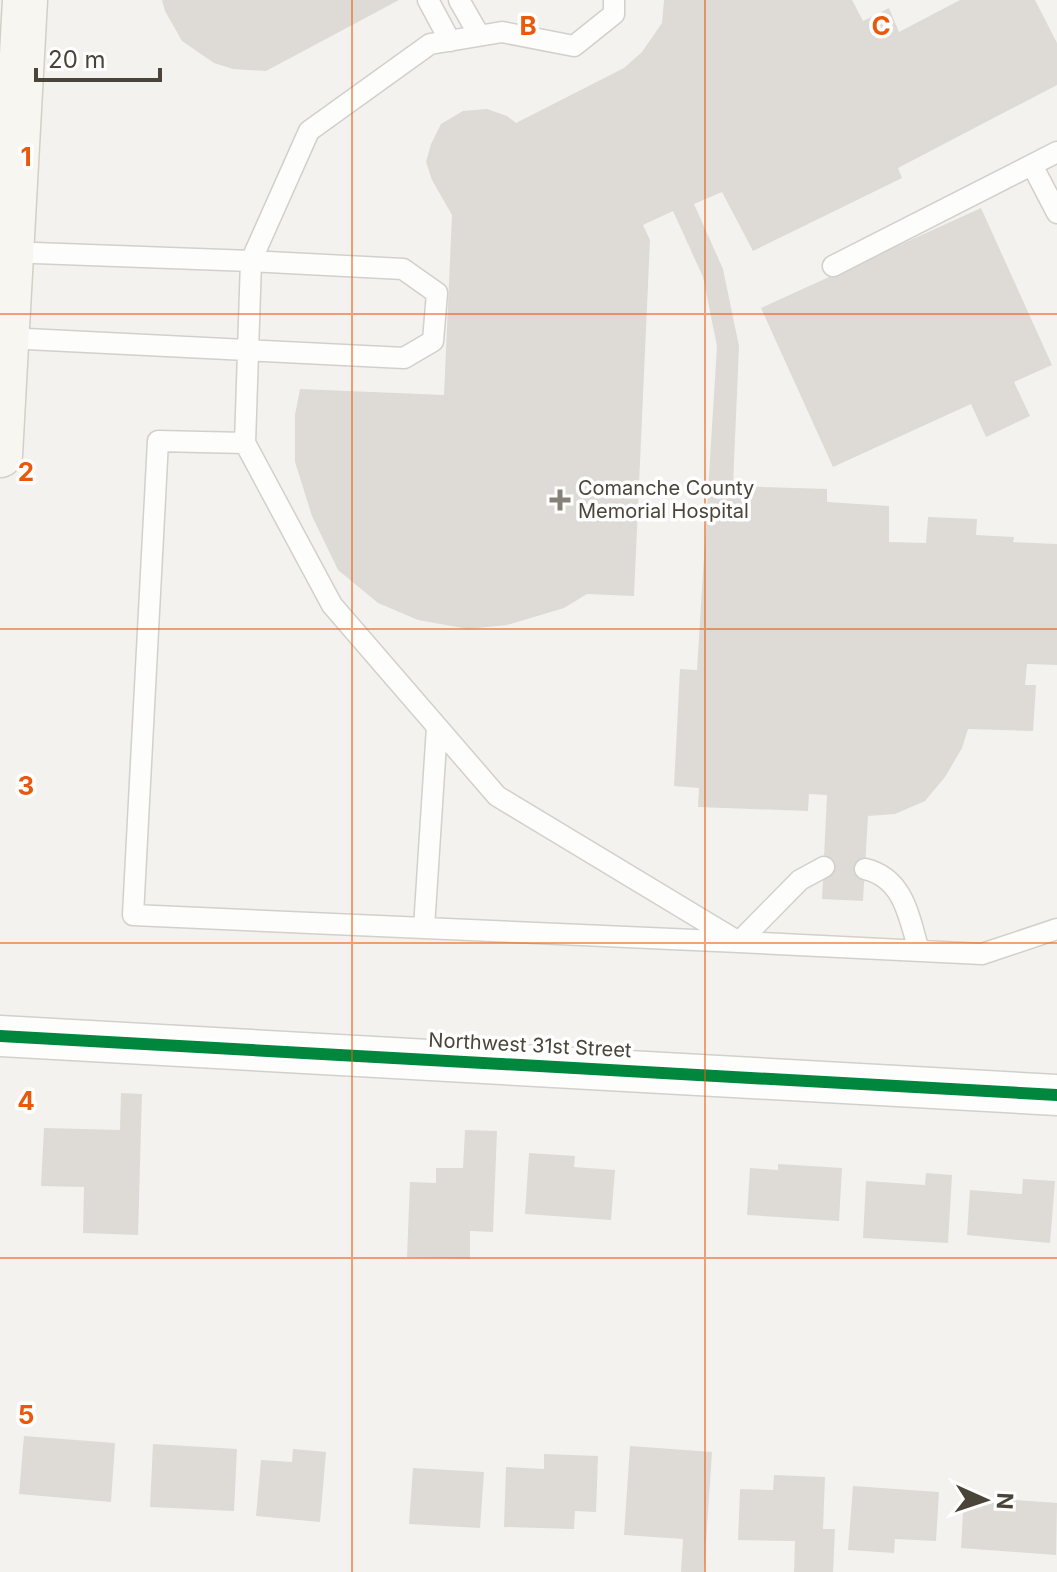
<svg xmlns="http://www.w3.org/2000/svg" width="1057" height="1572" viewBox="0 0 1057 1572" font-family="Inter,sans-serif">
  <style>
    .building { fill: #dedbd6 }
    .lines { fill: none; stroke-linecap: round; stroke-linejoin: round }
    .service-casing { stroke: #d2d0cb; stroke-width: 23 }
    .minor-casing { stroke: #d2d0cb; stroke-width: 43 }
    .secondary-casing { stroke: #d3cfc5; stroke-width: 47 }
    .service { stroke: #fdfdfc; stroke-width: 20 }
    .minor { stroke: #fdfdfc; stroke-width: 40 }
    .secondary { stroke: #f7f6f1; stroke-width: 44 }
    .cycleway-casing { stroke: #fff; stroke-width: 17 }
    .cycleway { stroke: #00873e; stroke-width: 12 }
    .grid { fill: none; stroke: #e8590c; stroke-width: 2; stroke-opacity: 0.55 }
    .poi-dot { fill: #868178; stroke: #fff; stroke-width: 3 }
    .labels { text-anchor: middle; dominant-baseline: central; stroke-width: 7; stroke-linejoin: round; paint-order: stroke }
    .poi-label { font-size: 20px; fill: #4b4439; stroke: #fff; text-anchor: start }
    .street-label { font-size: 20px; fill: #4b4439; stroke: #fff }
    .grid-label { font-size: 26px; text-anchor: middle; font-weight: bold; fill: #e8590c; stroke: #fff; stroke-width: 7; stroke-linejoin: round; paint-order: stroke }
  </style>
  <rect width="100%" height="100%" fill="#f4f2ee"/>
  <!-- building -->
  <path class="building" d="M162,0H399L266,71L233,69L214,63L182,41L165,11Z
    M664,0H852L863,21L889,8L899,32L960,0H1035L1057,43V85L898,168L902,178L753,251L722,192L694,204L723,269L739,346L733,486L827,489V502L889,506V542L926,543L928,517L977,519L976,535L1014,537L1013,542L1057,544V665L1027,664L1025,685H1036L1033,731L968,729L962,748L945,777L925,801L895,814L868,816L863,901L822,899L827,795L809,794L808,811L698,807L699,788L674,786L680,669L697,670L717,346L703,277L673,211L643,225L650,240L634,596L587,594L564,608L507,625L468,629L418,620L378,603L338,570L312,516L295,462V415L300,389L444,395L452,215L432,180L426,162L431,144L441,124L463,111L487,109L507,116L516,123L624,68L642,52L662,23Z
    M981,208L1052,365L1014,382L1030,416L986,437L971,404L833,467L761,308Z
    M121,1093L142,1094L138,1235L83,1233L84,1187L41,1186L44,1128L120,1130Z
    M465,1130L497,1131L493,1232L470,1231V1259L407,1257L410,1182L436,1183V1168H463Z
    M529,1153L575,1156L574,1167L615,1170L611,1220L525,1214Z
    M778,1164L842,1168L839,1221L747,1215L750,1168L778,1170Z
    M926,1173L952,1175L948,1243L863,1238L866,1181L925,1185Z
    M1023,1179L1055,1181L1050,1243L967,1235L970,1190L1022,1194Z
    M24,1436L115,1443L111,1502L19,1494Z
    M153,1444L237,1449L234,1511L150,1507Z
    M630,1446L712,1452L704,1572H681L683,1539L624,1535Z
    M293,1449L326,1452L320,1522L256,1516L261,1460L292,1462Z
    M544,1454L598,1456L596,1512L575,1511L574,1529L504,1527L506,1467L544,1469Z
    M413,1468L484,1472L480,1528L409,1524Z
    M774,1475L825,1477L823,1529H835L833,1572H794L795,1541L738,1540L740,1489L773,1490Z
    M853,1486L939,1492L936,1541L895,1539L894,1553L848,1550Z
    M964,1496L1057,1503L1056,1555L961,1548Z"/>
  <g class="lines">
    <!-- service casing -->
    <g class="service-casing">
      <path id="service" d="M428,0L450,41
        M459,0L479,35
        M614,0V14L574,46L502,32L430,44L309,131L251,261L245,443L332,605L497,796L739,942L982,954L1057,929
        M1032,165L1057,213
        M833,266L1057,152
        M7,338L404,358L433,341L437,293L403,269L251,261L8,252
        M245,443L158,441L133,915L424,928
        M437,727L424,928L739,942L800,880L824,867
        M865,869C904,878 909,917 919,951"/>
    </g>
    <!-- minor casing -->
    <g class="minor-casing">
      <path id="minor" d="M0,1036L1057,1095"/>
    </g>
    <!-- secondary casing -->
    <g class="secondary-casing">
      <path id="secondary" d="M0,455L25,0"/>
    </g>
    <!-- service -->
    <use href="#service" class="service"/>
    <!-- minor -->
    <use href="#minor" class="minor"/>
    <!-- secondary -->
    <use href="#secondary" class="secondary"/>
    <!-- cycleway casing -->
    <g class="cycleway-casing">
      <path id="cycleway" d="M0,1036L1057,1095"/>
    </g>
    <!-- cycleway -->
    <use href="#cycleway" class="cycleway"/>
  </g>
  <!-- grid -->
  <path class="grid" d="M352,0V1572M705,0V1572M0,314H1057M0,629H1057M0,943H1057M0,1258H1057"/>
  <!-- markers -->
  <path class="poi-dot" d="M556 488h8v8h8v8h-8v8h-8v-8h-8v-8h8z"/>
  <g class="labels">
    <!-- poi labels -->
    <g class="poi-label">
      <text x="578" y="488">Comanche County<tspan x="578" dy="23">Memorial Hospital</tspan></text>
    </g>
    <!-- street labels -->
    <g class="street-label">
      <text transform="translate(530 1045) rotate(3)">Northwest 31st Street</text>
    </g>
  </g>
  <g class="grid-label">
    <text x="528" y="35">B</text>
    <text x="881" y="35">C</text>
    <text x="26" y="166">1</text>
    <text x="26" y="481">2</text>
    <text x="26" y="795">3</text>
    <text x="26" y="1110">4</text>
    <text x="26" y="1424">5</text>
  </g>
  <!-- north arrow -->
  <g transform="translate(985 1500) rotate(93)" stroke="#ffffff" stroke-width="6" paint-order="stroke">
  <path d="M0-6L14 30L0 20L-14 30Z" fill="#4b4439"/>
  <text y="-12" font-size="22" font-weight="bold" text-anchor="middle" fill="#4b4439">N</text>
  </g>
  <!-- scale -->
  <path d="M36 68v12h124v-12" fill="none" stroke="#4b4439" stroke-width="4"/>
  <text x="48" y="68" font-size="24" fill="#4b4439" stroke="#ffffff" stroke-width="6" paint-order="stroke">20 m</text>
</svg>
